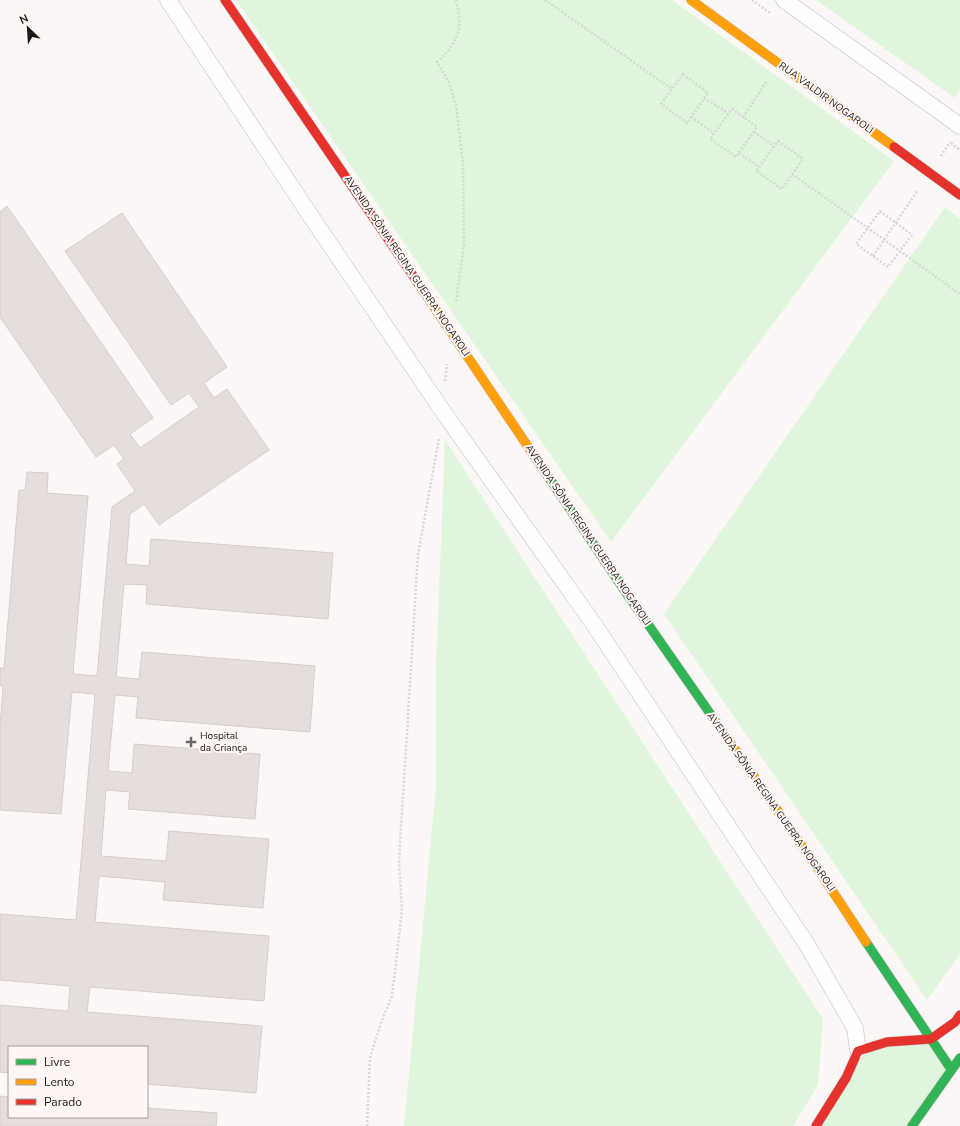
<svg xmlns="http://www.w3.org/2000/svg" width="960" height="1126" viewBox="0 0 960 1126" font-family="'Nunito Sans',sans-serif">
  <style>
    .green { fill: #dff5dc }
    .building { fill: #e5dedb; stroke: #d5cecb }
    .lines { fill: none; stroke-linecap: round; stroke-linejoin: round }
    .street-casing { stroke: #c5bdbb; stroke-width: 17 }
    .fast-casing { stroke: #c5bdbb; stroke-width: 10 }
    .slow-casing { stroke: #c5bdbb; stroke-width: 10 }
    .jam-casing { stroke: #c5bdbb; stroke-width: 10 }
    .path { stroke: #d8d7d7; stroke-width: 2.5; stroke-dasharray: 2 2; stroke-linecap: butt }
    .street { stroke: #fefefe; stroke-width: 16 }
    .fast { stroke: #30b455; stroke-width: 9 }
    .slow { stroke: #ff9f0a; stroke-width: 9 }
    .jam { stroke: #e5322d; stroke-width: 9 }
    .poi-dot { fill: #6f6763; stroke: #fdf6f4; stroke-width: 1.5 }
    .labels { text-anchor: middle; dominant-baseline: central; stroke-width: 4; stroke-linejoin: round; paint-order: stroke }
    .street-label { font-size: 10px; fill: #231914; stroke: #fdf6f4 }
    .poi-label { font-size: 10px; fill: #231914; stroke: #fdf6f4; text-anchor: start }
  </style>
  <rect width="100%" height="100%" fill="#fbf7f6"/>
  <!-- green -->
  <path class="green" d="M236,0H672L894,161L611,542Z
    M816,0H960V90L955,98Z
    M945,207L960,219V954L927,1000L664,614Z
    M445,440L823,1019L818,1085L793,1126H404L436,786V667Z
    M931,1039L951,1069L912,1126H816L858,1051Z"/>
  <!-- building -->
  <path class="building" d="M7,206L153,418L130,434L140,448L199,407L189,393L171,405L65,251L122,213L227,367L204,383L214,398L227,389L269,450L159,525L144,504L130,514L126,564L149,566L151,539L333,553L328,619L146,604L147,585L124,584L116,677L139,679L142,652L315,666L310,732L136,718L138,697L115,695L108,771L132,773L134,744L260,754L255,819L128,809L130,792L106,790L101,856L166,861L169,831L269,839L264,896L263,908L163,900L165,882L99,876L95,922L269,936L264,1001L90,987L87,1012L262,1026L256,1093L147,1084V1047H9V1073L0,1072V1005L68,1011L70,986L0,980V914L76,920L95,694L72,692L61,814L0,810V727L3,686H0V668H4L19,490H25L27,472L48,473L47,493L88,496L73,674L97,676L112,507L135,491L117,464L124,459L114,445L96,457L0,317V212Z
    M0,1096L9,1097V1117H147V1108L217,1113L216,1126H0Z"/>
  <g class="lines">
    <!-- street casing -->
    <g class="street-casing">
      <path id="street" d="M168,0L312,218L444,413L593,623L771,891L806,943L855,1028L858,1051
        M784,0L960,126"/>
    </g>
    <!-- fast casing -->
    <g class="fast-casing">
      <path id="fast" d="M537,460L627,594L716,722
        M866,942L951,1069
        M912,1126L960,1058"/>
    </g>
    <!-- slow casing -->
    <g class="slow-casing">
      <path id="slow" d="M691,0L894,147
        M418,283L537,460
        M716,722L814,863L866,942"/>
    </g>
    <!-- jam casing -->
    <g class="jam-casing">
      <path id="jam" d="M225,0L418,283
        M894,147L960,195
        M816,1126L846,1078L858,1051L887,1042L931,1039L955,1022L960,1015"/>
    </g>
    <!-- path -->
    <path class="path" d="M456,0C463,27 459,43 437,62L449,82L456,105L463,162L464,244L456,302
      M545,0L672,89
      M752,0L770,13
      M683,74L708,93L687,123L661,104Z
      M704,98L728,113
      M732,109L757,127L736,157L710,139Z
      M691,117L714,133
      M743,117L767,81
      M754,132L774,146
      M778,141L803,159L782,189L756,171Z
      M951,143L960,150
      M739,153L759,167
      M941,156L950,142
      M792,174L960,294
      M880,211L912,235L888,267L856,244Z
      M873,256L918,190
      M445,381L447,364
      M367,1126L370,1058L381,1023L392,996L402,910L399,860L418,555L439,438"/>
    <!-- street -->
    <use href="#street" class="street"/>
    <!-- fast -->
    <use href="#fast" class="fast"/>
    <!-- slow -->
    <use href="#slow" class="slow"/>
    <!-- jam -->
    <use href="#jam" class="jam"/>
  </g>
  <!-- markers -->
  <path class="poi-dot" d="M189 736h4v4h4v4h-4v4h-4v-4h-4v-4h4z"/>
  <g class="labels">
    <!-- street labels -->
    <g class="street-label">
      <text transform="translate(826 98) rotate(36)">RUA VALDIR NOGAROLI</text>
      <text transform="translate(407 266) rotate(56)">AVENIDA SÔNIA REGINA GUERRA NOGAROLI</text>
      <text transform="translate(588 535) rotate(56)">AVENIDA SÔNIA REGINA GUERRA NOGAROLI</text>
      <text transform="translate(771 802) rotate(55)">AVENIDA SÔNIA REGINA GUERRA NOGAROLI</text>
    </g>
    <!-- poi labels -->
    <g class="poi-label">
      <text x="200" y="736">Hospital<tspan x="200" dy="12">da Criança</tspan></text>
    </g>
  </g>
  <!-- legend -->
  <rect x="8" y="1046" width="140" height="72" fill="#fdf6f4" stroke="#a69e9a"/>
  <rect x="16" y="1059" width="20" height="6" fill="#30b455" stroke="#a69e9a"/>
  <text x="44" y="1066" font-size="12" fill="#231914">Livre</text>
  <rect x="16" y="1079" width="20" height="6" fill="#ff9f0a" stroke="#a69e9a"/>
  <text x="44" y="1086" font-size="12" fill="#231914">Lento</text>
  <rect x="16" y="1099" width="20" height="6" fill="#e5322d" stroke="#a69e9a"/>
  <text x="44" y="1106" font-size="12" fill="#231914">Parado</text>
  <!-- north arrow -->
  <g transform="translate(28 28) rotate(335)" stroke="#fdf6f4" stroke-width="3" paint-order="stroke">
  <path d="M0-3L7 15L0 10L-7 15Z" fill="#231914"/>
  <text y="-6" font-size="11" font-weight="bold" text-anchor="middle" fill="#231914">N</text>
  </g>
</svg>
